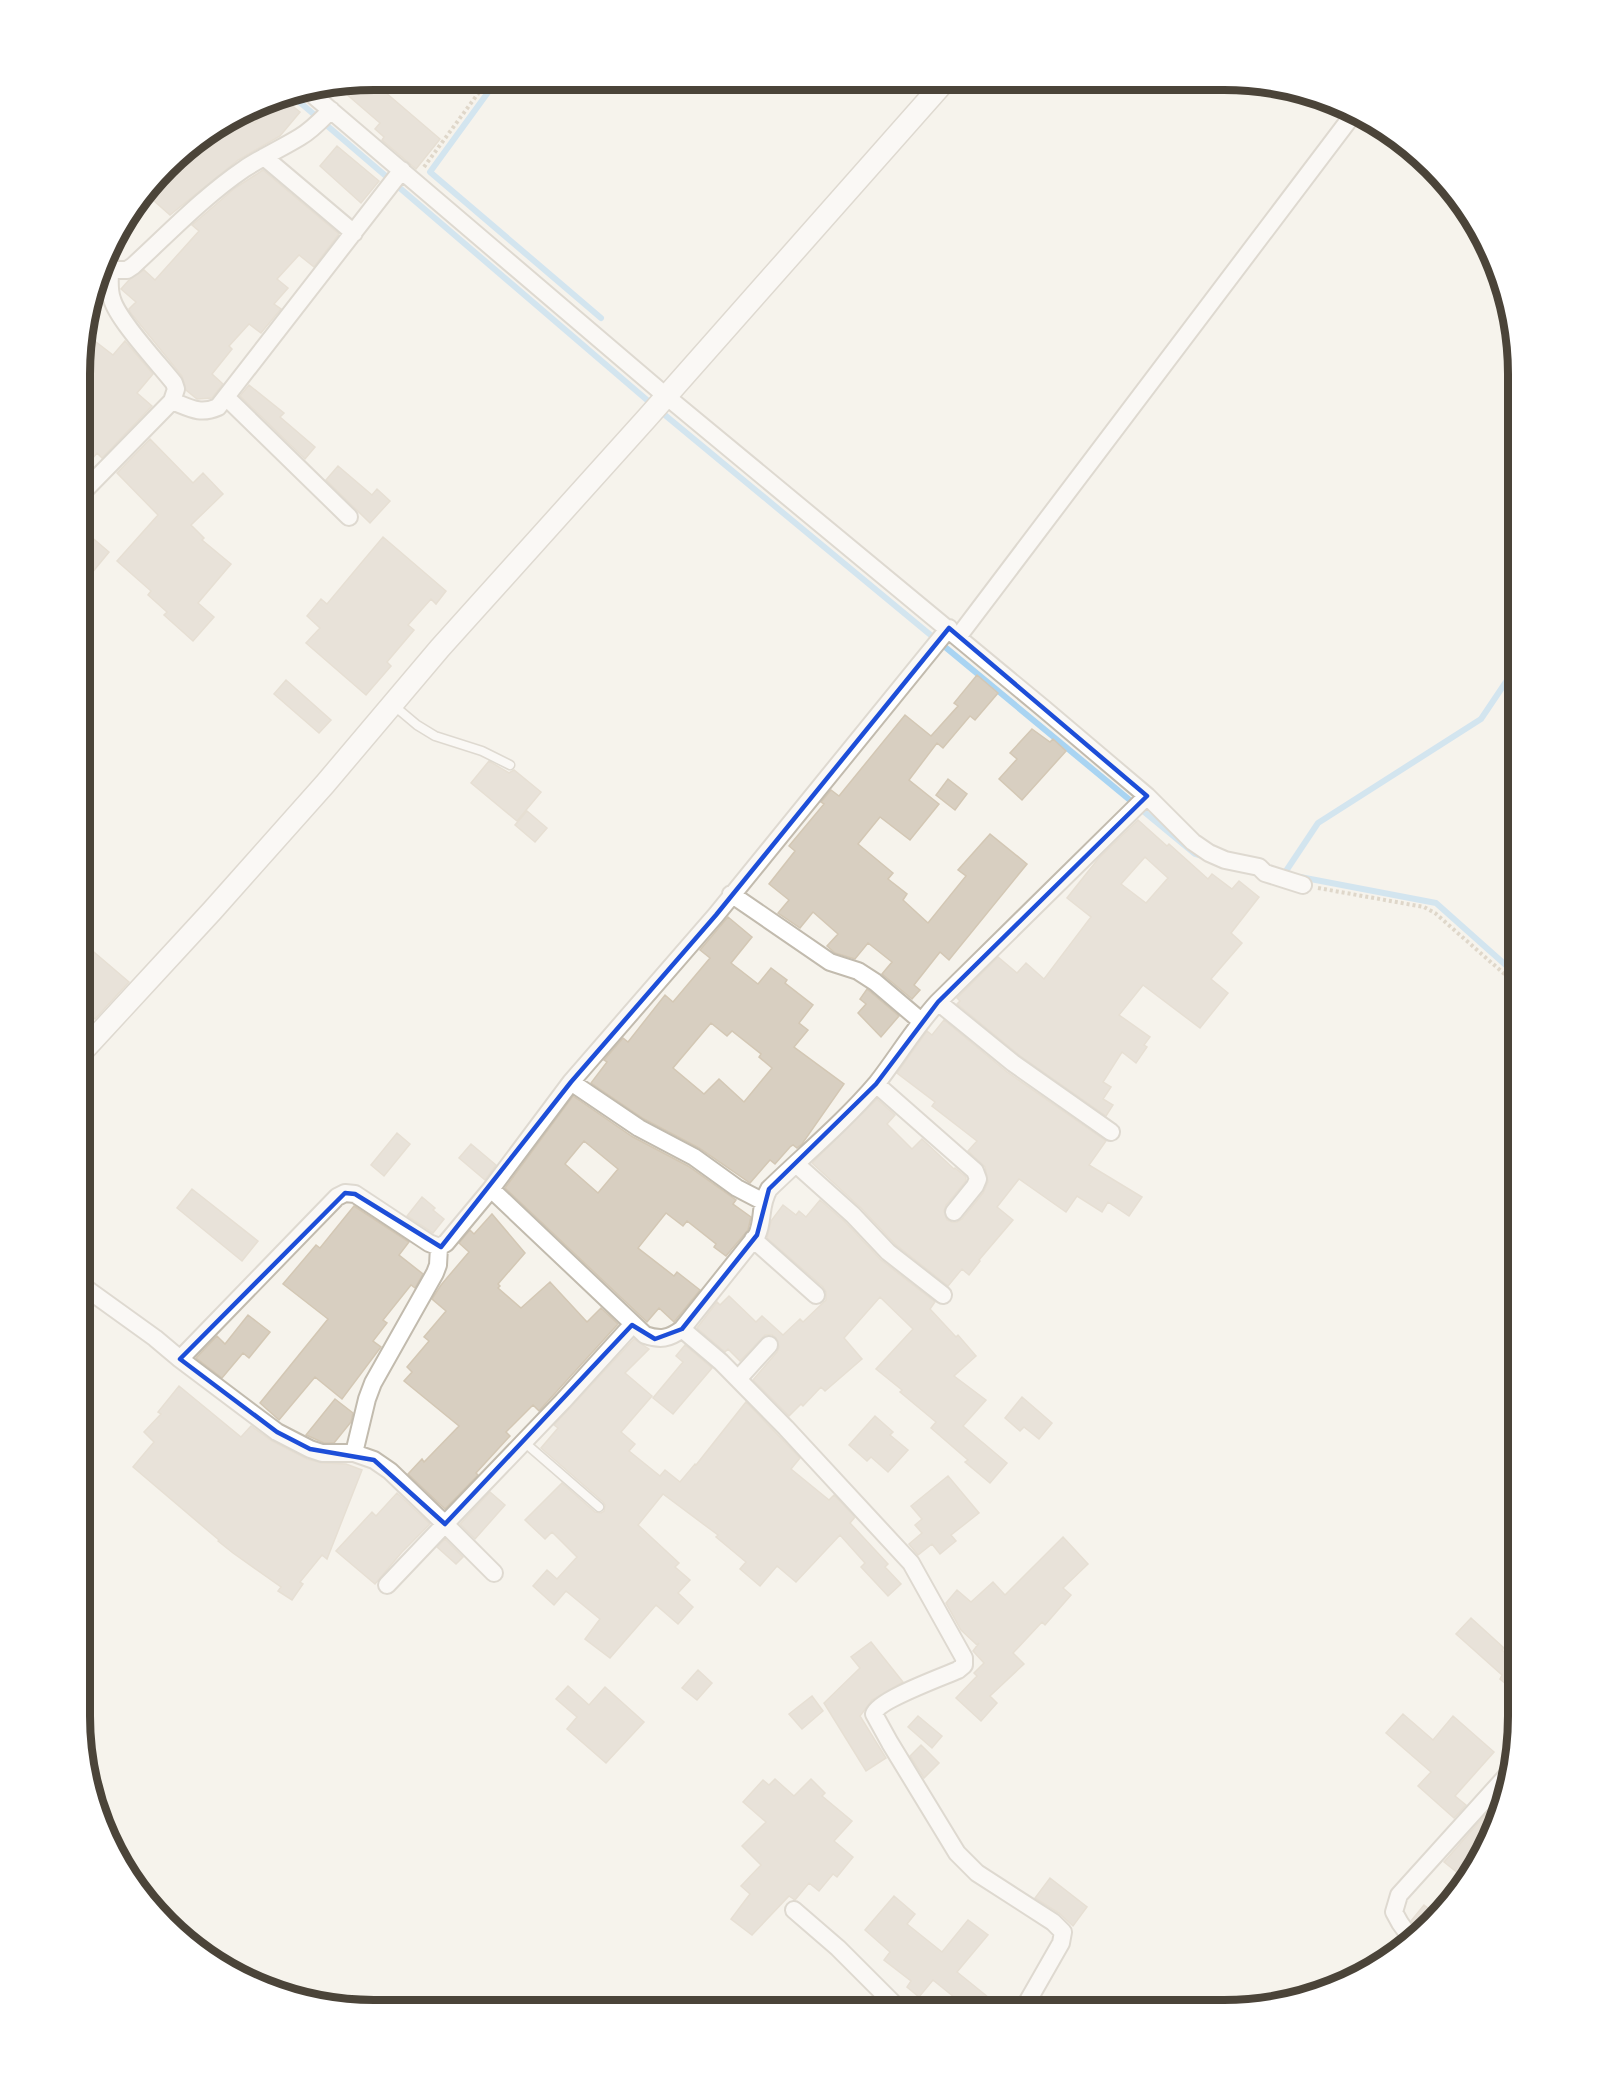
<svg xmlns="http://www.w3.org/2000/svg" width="1598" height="2090" viewBox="0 0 1598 2090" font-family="Helvetica,sans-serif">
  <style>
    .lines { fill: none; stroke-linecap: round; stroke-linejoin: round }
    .stream { stroke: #a9d4f2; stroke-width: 6 }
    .building { fill: #d8cfc1; stroke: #d3c7b4; stroke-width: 1.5; fill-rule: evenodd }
    .service-casing { stroke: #c2bbae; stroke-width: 11 }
    .minor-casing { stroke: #c2bbae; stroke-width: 20 }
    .tertiary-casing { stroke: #c2bbae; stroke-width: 24 }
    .path { stroke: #c4b79f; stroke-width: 4; stroke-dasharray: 3 3; stroke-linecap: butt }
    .service { stroke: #fff; stroke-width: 8 }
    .minor { stroke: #fff; stroke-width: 16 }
    .tertiary { stroke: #fff; stroke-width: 21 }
    .marked { fill: none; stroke: #1d4ed8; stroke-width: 4.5; stroke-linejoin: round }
    .rim { fill: none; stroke: #4b4439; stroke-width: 8 }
  </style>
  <rect width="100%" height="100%" fill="#f6f3ec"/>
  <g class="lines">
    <!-- stream -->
    <path class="stream" d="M497,80L430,172L601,318
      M289,93L654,406L1195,854L1205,857
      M1284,874L1318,823L1481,719L1518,664
      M1300,877L1436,903L1518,976"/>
  </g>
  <!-- building -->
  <path class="building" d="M371,80L440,139L416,169L382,140L384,137L375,129L380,123L337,86Z
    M279,95L300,112L280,136L238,160L170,215L153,200L168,183L161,175L184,150L247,114L255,123L274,98Z
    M337,146L379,181L361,203L320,166Z
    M263,170L339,234L314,267L299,255L277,279L288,288L274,304L281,309L261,333L249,324L229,346L232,349L212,374L223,384L212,398L197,399L186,390L182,376L130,312L129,309L136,302L121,289L129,280L144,270L155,280L199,231L192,225L235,188Z
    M83,332L113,355L125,341L153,374L137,393L152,406L102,458L97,453L82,471Z
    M249,385L284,413L280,417L315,447L305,459L240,396Z
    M150,439L193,483L203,473L223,494L191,525L204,538L202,540L231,564L198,603L214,617L193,641L164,615L167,612L148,595L151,591L117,561L158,515L117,473Z
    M338,466L372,495L377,489L390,501L370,523L326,480Z
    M82,529L109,552L82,585Z
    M383,537L446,591L436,604L431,599L408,625L414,630L387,662L391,666L366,695L306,643L320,628L307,616L321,599L327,604Z
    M977,675L998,693L975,720L970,716L943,748L937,743L909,780L939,804L910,840L880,817L858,844L893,873L888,879L907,894L903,900L928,923L966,876L958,870L990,834L1027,864L949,960L940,952L914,985L920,990L912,999L882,974L892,962L868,943L855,959L835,953L827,946L838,934L813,912L800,928L778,913L789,900L769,884L795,851L789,846L824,804L821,802L831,790L839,796L905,715L931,736L958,706L954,703Z
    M286,680L331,720L319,733L274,694Z
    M1032,729L1050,742L1053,739L1066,751L1022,800L999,779L1017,759L1010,753Z
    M489,761L509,773L514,770L541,792L517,821L471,783Z
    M948,779L967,794L955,810L936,795Z
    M527,811L547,828L535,842L515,825Z
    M1138,820L1167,846L1169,844L1208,879L1212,874L1232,889L1239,881L1259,897L1231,933L1242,943L1211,979L1228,993L1200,1028L1143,985L1119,1015L1150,1037L1144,1045L1147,1047L1136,1063L1122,1052L1103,1082L1111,1087L1103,1099L1113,1105L1106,1116L1019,1055L957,1004L960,1001L957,998L998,957L1017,973L1026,963L1044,979L1091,917L1067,898L1098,859ZM1145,857L1168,878L1146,903L1121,884Z
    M728,917L752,937L731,963L758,984L771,968L787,980L785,983L813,1005L799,1023L808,1030L794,1047L844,1084L802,1144L797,1148L793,1145L790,1147L775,1164L770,1160L750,1183L699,1148L644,1119L591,1083L607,1062L604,1060L623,1038L628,1042L665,995L673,1002L710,958L700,950ZM711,1023L727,1036L732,1031L761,1054L759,1057L772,1068L744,1102L719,1079L704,1094L673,1068Z
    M81,941L129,982L95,1019L81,1007Z
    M867,989L899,1016L881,1037L858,1013L866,1004L860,999Z
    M944,1020L1007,1072L1106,1141L1089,1165L1142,1197L1129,1216L1108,1202L1102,1212L1077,1196L1066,1212L1019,1179L997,1207L1013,1220L979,1260L980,1261L969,1275L962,1269L948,1286L895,1244L861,1208L812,1163L877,1099L895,1115L887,1124L912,1149L922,1139L954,1169L955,1168L966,1177V1181L946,1205L944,1211L947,1220L952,1222H957L962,1219L983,1193L988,1182L985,1167L968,1151L977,1141L932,1106L935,1102L897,1073L927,1031L932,1035Z
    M573,1096L633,1137L688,1166L736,1200L733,1204L751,1217L748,1230L726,1256L714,1247L716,1244L687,1221L683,1226L666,1213L638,1248L674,1276L677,1272L700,1290L674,1322L659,1308L647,1322L505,1188ZM584,1141L618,1169L598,1193L565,1164Z
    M397,1133L410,1144L384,1176L371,1165Z
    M471,1144L496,1165L485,1180L459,1158Z
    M192,1189L258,1241L242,1261L177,1208Z
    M422,1197L435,1208L433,1210L444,1219L433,1233L407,1216Z
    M820,1200L846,1223L881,1260L935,1302L930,1309L956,1337L958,1335L976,1356L954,1376L986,1400L963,1426L1007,1463L990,1483L965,1462L968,1460L931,1428L936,1422L900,1392L902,1390L876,1369L913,1329L880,1297L844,1338L862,1359L825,1391L821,1387L803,1406L801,1404L789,1416L753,1380L777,1352L779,1347L776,1338L772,1335H765L740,1361L728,1349L725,1352L697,1328L717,1302L720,1305L729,1296L756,1322L762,1316L783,1335L800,1319L803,1322L826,1300V1292L823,1287L767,1238L771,1221L783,1205L796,1215L799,1211L806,1217Z
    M354,1206L409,1242L399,1255L423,1274L415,1288L411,1285L383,1320L387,1323L373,1341L381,1347L342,1399L315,1377L279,1420L260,1403L328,1319L283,1284L316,1245L320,1248Z
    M492,1214L525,1253L498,1284L500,1286L498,1288L521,1308L550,1282L587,1322L601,1308L618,1324L539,1411L533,1405L506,1432L510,1436L476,1473L478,1475L445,1509L408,1474L422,1459L424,1462L459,1426L404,1381L412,1372L407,1367L429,1341L424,1337L446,1311L432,1299L441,1285L469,1252L459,1243L470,1230L474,1234Z
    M248,1315L270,1332L249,1358L243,1353L222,1378L196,1358L217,1336L225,1344Z
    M634,1339L649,1349L625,1373L652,1396L621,1432L635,1444L629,1451L660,1476L665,1470L680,1482L695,1464L696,1465L746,1402L800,1458L791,1469L829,1500L834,1495L855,1517L850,1523L888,1564L885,1567L901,1584L888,1596L861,1567L865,1563L840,1535L796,1582L777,1566L760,1586L740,1569L746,1562L716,1537L718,1535L663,1494L638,1525L679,1563L675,1567L690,1580L678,1593L693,1607L678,1624L656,1605L610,1658L585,1639L600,1619L566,1591L554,1605L533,1586L547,1570L557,1579L577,1557L552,1532L545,1539L525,1520L562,1483L595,1512L601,1513L604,1511L605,1505L603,1502L541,1448L558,1428L554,1425Z
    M685,1345L712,1368L673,1414L653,1398L683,1362L676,1356Z
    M179,1386L241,1437L251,1426L272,1441L307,1459L322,1463L346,1464L362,1470L327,1559L322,1555L300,1582L303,1584L292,1600L278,1591L281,1587L233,1553L218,1541L219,1540L133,1467L154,1442L144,1432L161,1414L158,1412Z
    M1022,1397L1052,1423L1039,1439L1024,1427L1020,1431L1005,1418Z
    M335,1399L353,1413L351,1422L334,1443H324L306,1435Z
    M875,1416L893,1432L890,1435L908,1450L888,1472L871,1457L867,1461L849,1445Z
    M948,1476L979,1513L951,1535L956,1541L940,1554L932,1544L918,1555L909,1544L922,1533L915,1525L922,1519L911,1506Z
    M490,1492L505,1505L475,1539L460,1524Z
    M397,1493L430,1524L402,1552L375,1584L336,1551L372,1512L376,1516Z
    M1063,1537L1088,1564L1063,1588L1071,1595L1045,1625L1042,1622L1013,1653L1024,1664L990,1696L997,1703L981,1721L956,1698L977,1676L974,1673L984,1663L973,1651L979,1643L977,1645L961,1630L946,1603L957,1590L971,1602L993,1582L1005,1595Z
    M445,1539L463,1557L456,1564L437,1547Z
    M1471,1618L1504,1648L1502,1650L1514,1661L1518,1656V1694L1500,1679L1502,1675L1456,1634Z
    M871,1642L903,1682L872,1700L860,1716L886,1758L866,1771L824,1703L860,1668L851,1657Z
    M698,1670L712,1683L697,1700L682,1688Z
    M568,1686L589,1705L605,1687L644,1722L606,1763L567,1729L577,1717L556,1699Z
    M812,1696L823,1711L802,1729L789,1714Z
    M1403,1714L1433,1740L1453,1716L1494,1752L1455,1796L1466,1805L1454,1818L1418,1786L1431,1772L1386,1733Z
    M918,1716L942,1736L932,1748L908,1727Z
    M921,1745L939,1763L924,1778L910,1756Z
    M775,1779L794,1796L811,1779L825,1793L822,1796L852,1821L834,1841L853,1857L837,1877L833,1874L819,1891L809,1883L795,1900L789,1896L752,1935L731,1919L750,1894L741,1886L761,1865L742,1846L766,1822L743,1802L763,1780L769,1785Z
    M1487,1813L1498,1821L1468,1881L1444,1862Z
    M1050,1878L1087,1907L1073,1926L1059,1913L1035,1898Z
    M894,1896L915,1914L907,1924L942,1952L968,1920L988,1935L957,1972L1004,2010H970L933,1980L919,1997L907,1987L911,1981L884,1960L890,1952L865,1930Z
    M1424,1905L1438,1916L1423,1932L1411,1921Z"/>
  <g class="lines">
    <!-- service casing -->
    <g class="service-casing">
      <path id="service" d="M392,704L417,725L435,736L482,751L510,765
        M524,1442L599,1507"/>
    </g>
    <!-- minor casing -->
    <g class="minor-casing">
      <path id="minor" d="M307,90L666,396L1043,708L1147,796L1193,842L1209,853L1225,860L1259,867L1265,873L1303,885
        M264,157L354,233
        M112,270H127L133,266C169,233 203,197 244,169C262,157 282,148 300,137C312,130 321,120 331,110
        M226,397L349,517
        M172,401C190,408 200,415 218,407L402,170
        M82,493L172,401L176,389L174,383C159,364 117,319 112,299C107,285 112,273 109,257
        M958,637L1355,112
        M731,894L830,962L858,971L875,982L921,1021
        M938,1002L1013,1063L1111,1132
        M571,1082L639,1128L694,1157L737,1188L762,1201
        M876,1084L975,1171L978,1179L975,1186L954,1212
        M796,1164L853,1215L888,1252L943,1295
        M491,1189L645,1335C660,1340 669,1339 682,1329L757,1235C764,1219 759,1206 769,1189C805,1154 844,1122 877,1083C898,1056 915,1027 938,1002L1147,796
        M753,1239L816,1295
        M80,1284L155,1338L180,1359L337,1197L345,1193L355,1194L429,1243L439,1247L446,1243L491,1189L571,1082L716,915L949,628
        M682,1329L721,1362L786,1428L911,1563L964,1658V1665L958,1670C942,1677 878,1700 874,1714L890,1743L957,1853L977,1873L1053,1922L1063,1932L1061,1943L1025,2006L1019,2010
        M180,1359L277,1432L310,1449L322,1453H354L374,1460L390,1471L445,1524L563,1401L632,1325
        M738,1379L769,1345
        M354,1453L367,1399L373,1383L435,1273L438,1265L439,1247
        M387,1585L445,1524L494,1573
        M794,1910L838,1948L900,2010
        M1413,1941L1400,1923L1394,1912L1399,1895L1511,1771"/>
    </g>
    <!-- tertiary casing -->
    <g class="tertiary-casing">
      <path id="tertiary" d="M81,1053L212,911L325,784L440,648L647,418L945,81"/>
    </g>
    <!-- path -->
    <path class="path" d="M424,167L488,80
      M1318,888L1424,907L1435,913L1518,986"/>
    <!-- service -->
    <use href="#service" class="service"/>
    <!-- minor -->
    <use href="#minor" class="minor"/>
    <!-- tertiary -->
    <use href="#tertiary" class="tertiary"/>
  </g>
  <!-- marked area -->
  <path d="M0 0H1598V2090H0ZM949,628L1147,796L938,1002L876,1084L769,1189L757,1235L682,1329L655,1339L632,1325L445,1524L374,1460L310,1449L277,1432L180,1359L345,1193L355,1194L441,1247L571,1082L716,915Z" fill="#f6f3ec" fill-opacity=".55" fill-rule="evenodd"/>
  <path class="marked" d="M949,628L1147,796L938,1002L876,1084L769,1189L757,1235L682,1329L655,1339L632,1325L445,1524L374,1460L310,1449L277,1432L180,1359L345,1193L355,1194L441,1247L571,1082L716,915Z"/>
  <!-- crop -->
  <path d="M0 0H1598V2090H0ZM374 90H1224A284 284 0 0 1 1508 374V1716A284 284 0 0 1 1224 2000H374A284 284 0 0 1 90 1716V374A284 284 0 0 1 374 90Z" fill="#fff" fill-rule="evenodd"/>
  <path class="rim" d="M374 90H1224A284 284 0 0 1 1508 374V1716A284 284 0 0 1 1224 2000H374A284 284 0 0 1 90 1716V374A284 284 0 0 1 374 90Z"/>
</svg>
